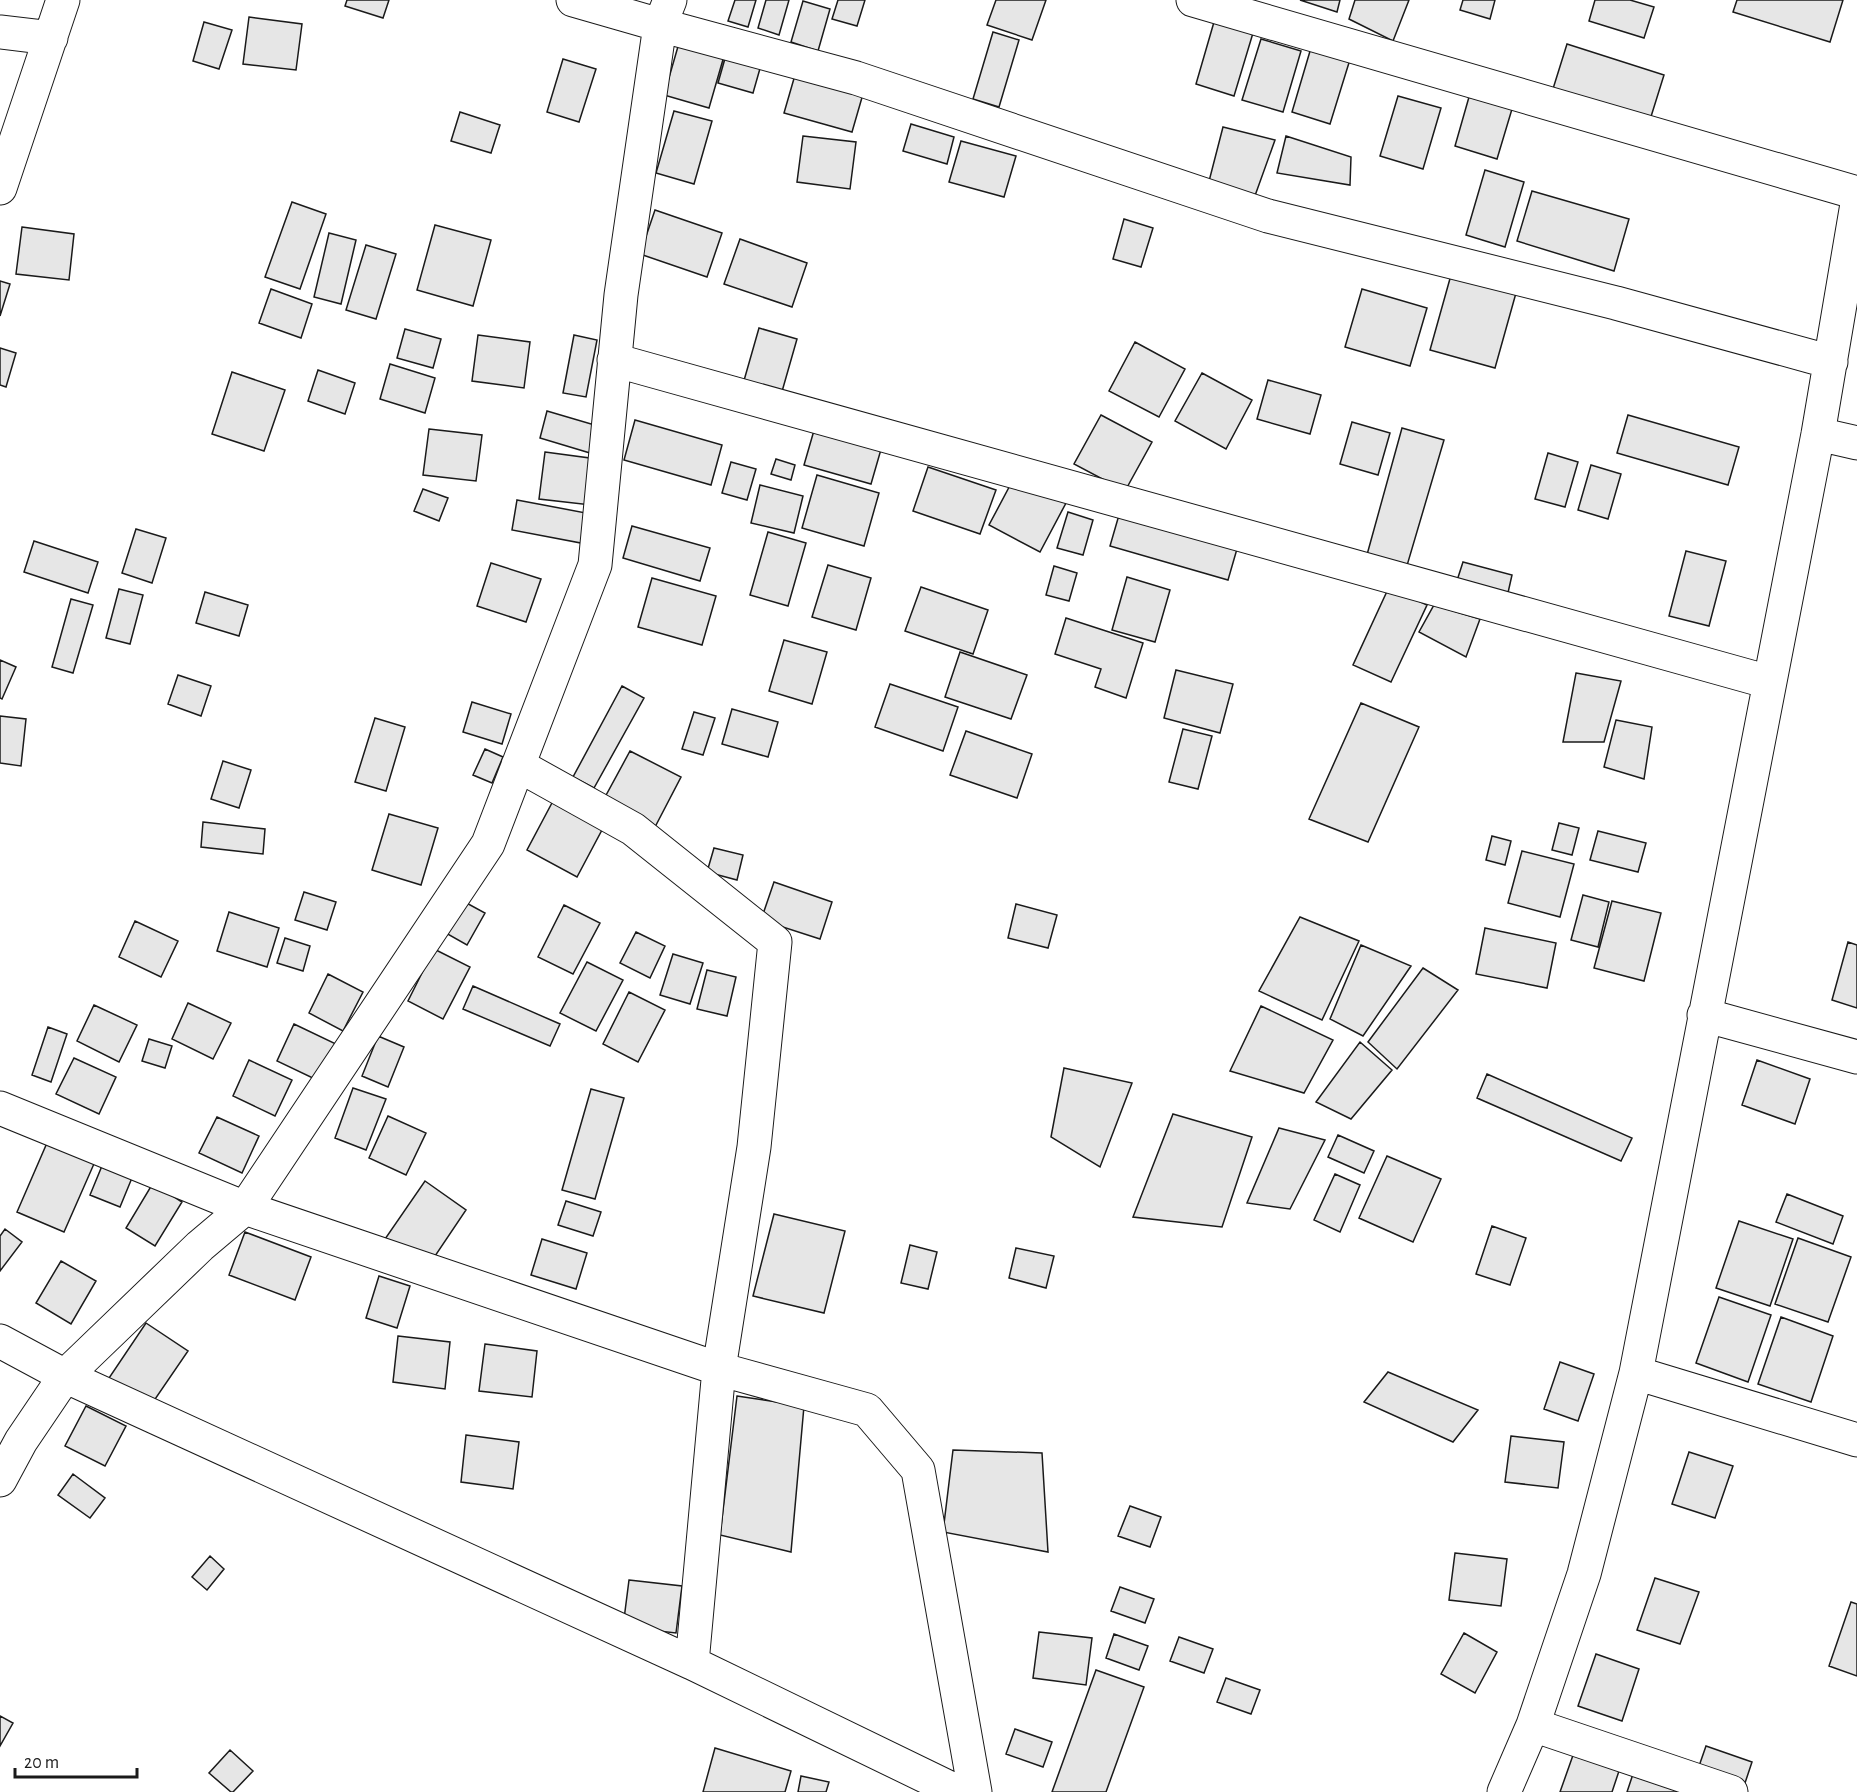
<svg xmlns="http://www.w3.org/2000/svg" width="1857" height="1792" viewBox="0 0 1857 1792" font-family="'Alegreya Sans',sans-serif">
  <style>
    .building { fill: #e6e6e6; stroke: #1a1a1a; stroke-width: 1.5 }
    .lines { fill: none; stroke-linecap: round; stroke-linejoin: round }
    .minor-casing { stroke: #1a1a1a; stroke-width: 35 }
    .minor { stroke: #fff; stroke-width: 33 }
  </style>
  <rect width="100%" height="100%" fill="#fff"/>
  <!-- building -->
  <path class="building" d="M347,0H389L383,18L345,6Z
    M735,0H756L748,27L728,21Z
    M766,0H789L779,35L758,28Z
    M838,0H865L857,26L832,19Z
    M996,0H1046L1032,40L987,25Z
    M1300,0H1340L1337,12Z
    M1355,0H1409L1393,41L1349,19Z
    M1463,0H1495L1490,19L1460,10Z
    M1595,0H1630L1654,7L1644,38L1589,21Z
    M1737,0H1843L1830,42L1733,12Z
    M803,1L830,9L818,51L791,42Z
    M249,17L302,24L296,70L243,64Z
    M204,22L232,30L219,69L193,61Z
    M1214,22L1253,33L1234,96L1196,84Z
    M993,32L1019,40L999,107L973,99Z
    M1261,39L1301,51L1283,112L1242,100Z
    M1313,41L1352,53L1330,124L1292,112Z
    M679,43L724,56L709,108L664,95Z
    M1567,44L1664,75L1649,123L1552,92Z
    M726,55L761,65L753,93L718,83Z
    M563,59L596,69L579,122L547,112Z
    M795,75L863,94L852,132L784,113Z
    M1398,96L1441,108L1423,169L1380,156Z
    M1469,97L1512,109L1497,159L1455,146Z
    M674,111L712,121L694,184L656,173Z
    M460,112L500,125L491,153L451,141Z
    M911,124L954,137L947,164L903,151Z
    M1223,127L1275,140L1252,204L1207,189Z
    M803,136L856,142L850,189L797,182Z
    M1286,136L1351,157L1350,185L1277,173Z
    M961,141L1016,156L1004,197L949,182Z
    M1485,170L1524,182L1505,247L1466,235Z
    M1532,191L1629,219L1614,271L1517,241Z
    M292,202L326,214L300,289L265,277Z
    M655,210L722,233L707,277L640,254Z
    M1124,219L1153,228L1141,267L1113,259Z
    M435,225L491,240L473,306L417,290Z
    M22,227L74,234L69,280L16,274Z
    M329,233L356,240L341,304L314,297Z
    M740,239L807,263L792,307L724,284Z
    M366,245L396,254L376,319L346,310Z
    M1451,275L1516,293L1495,368L1430,350Z
    M0,281L10,284L0,316Z
    M271,289L312,304L301,338L259,323Z
    M1362,289L1427,308L1410,366L1345,347Z
    M759,328L797,339L779,402L741,391Z
    M405,329L441,339L433,368L397,358Z
    M478,335L530,342L524,388L472,381Z
    M574,335L597,340L586,397L563,393Z
    M1135,342L1185,369L1159,417L1109,391Z
    M0,348L16,353L6,387L0,385Z
    M390,364L435,378L425,413L380,399Z
    M318,370L355,383L345,414L308,401Z
    M232,372L285,390L264,451L212,434Z
    M1202,373L1252,400L1226,449L1175,421Z
    M1268,380L1321,395L1310,434L1257,419Z
    M547,411L598,426L590,453L540,438Z
    M1101,415L1152,442L1125,491L1074,464Z
    M1628,415L1739,447L1728,485L1617,453Z
    M635,420L722,445L711,485L624,460Z
    M817,420L884,439L871,484L804,465Z
    M1352,422L1390,433L1378,475L1340,464Z
    M1402,428L1444,440L1406,569L1365,562Z
    M429,429L482,435L476,481L423,475Z
    M545,452L597,459L591,505L539,499Z
    M1548,453L1578,462L1565,507L1535,499Z
    M776,459L795,465L791,480L771,474Z
    M731,462L756,469L747,500L722,493Z
    M1591,465L1621,474L1608,519L1578,510Z
    M928,467L996,490L980,534L913,511Z
    M817,475L879,493L864,546L802,528Z
    M1015,476L1066,503L1040,552L989,525Z
    M760,485L803,496L794,533L751,523Z
    M423,489L448,498L439,521L414,511Z
    M517,500L586,513L581,543L512,530Z
    M1121,508L1239,542L1228,580L1110,546Z
    M1068,512L1093,520L1083,555L1057,548Z
    M632,526L710,548L700,581L623,558Z
    M136,529L166,538L152,583L122,573Z
    M768,532L806,543L788,606L750,595Z
    M34,541L98,562L88,593L24,572Z
    M1686,551L1726,561L1709,626L1669,616Z
    M1463,562L1512,575L1505,606L1453,593Z
    M491,563L541,579L526,622L477,606Z
    M828,565L871,578L856,630L812,617Z
    M1054,566L1077,573L1069,601L1046,595Z
    M1127,577L1170,590L1155,642L1112,630Z
    M652,578L716,596L702,645L638,627Z
    M921,587L988,610L973,654L905,631Z
    M1389,587L1427,605L1391,682L1353,665Z
    M119,589L143,595L130,644L106,638Z
    M205,592L248,605L239,636L196,623Z
    M71,599L93,605L73,673L52,667Z
    M1434,605L1480,619L1466,657L1419,632Z
    M1066,618L1143,643L1126,698L1095,687L1101,669L1055,654Z
    M784,640L827,652L812,704L769,691Z
    M960,652L1027,675L1011,719L945,697Z
    M0,660L16,667L2,699L0,698Z
    M1176,670L1233,684L1220,733L1164,718Z
    M1576,673L1621,681L1604,742H1563Z
    M178,675L211,686L201,716L168,704Z
    M890,684L958,707L943,751L875,727Z
    M622,686L644,698L594,788L573,777Z
    M472,702L511,714L502,744L463,732Z
    M1361,703L1419,727L1368,842L1309,819Z
    M732,709L778,722L768,757L722,744Z
    M694,712L715,718L703,755L682,749Z
    M0,716L26,719L21,766L0,763Z
    M375,718L405,727L386,791L355,782Z
    M1616,720L1652,727L1644,779L1604,767Z
    M1183,729L1212,736L1198,789L1169,782Z
    M966,731L1032,754L1017,798L950,775Z
    M485,749L503,757L492,783L473,775Z
    M630,751L681,777L655,827L604,799Z
    M223,761L251,770L239,808L211,799Z
    M553,801L603,828L577,877L527,850Z
    M389,814L438,828L421,885L372,870Z
    M203,822L265,829L263,854L201,847Z
    M1559,823L1579,828L1572,855L1552,850Z
    M1598,831L1646,843L1638,872L1590,860Z
    M1492,836L1511,841L1505,865L1486,860Z
    M714,848L743,855L737,880L707,872Z
    M1522,851L1574,864L1560,917L1508,903Z
    M774,882L832,902L820,939L761,920Z
    M304,892L336,902L327,930L295,920Z
    M1583,895L1609,902L1598,947L1571,940Z
    M461,900L485,913L467,945L444,932Z
    M1612,901L1661,913L1644,981L1594,968Z
    M1016,904L1057,915L1048,948L1008,938Z
    M564,905L600,923L573,974L538,957Z
    M229,912L279,928L267,967L217,951Z
    M1300,917L1359,941L1322,1020L1259,991Z
    M135,921L178,941L161,977L119,957Z
    M1485,928L1556,943L1547,988L1476,974Z
    M636,932L665,946L650,978L620,963Z
    M285,938L310,946L303,971L277,963Z
    M1848,942L1857,945V1008L1832,1000Z
    M1361,945L1411,966L1363,1036L1330,1019Z
    M434,949L470,967L443,1019L408,1001Z
    M673,954L703,963L690,1004L660,995Z
    M587,962L623,980L596,1031L560,1013Z
    M1423,968L1458,990L1397,1069L1368,1042Z
    M707,970L736,977L727,1016L697,1009Z
    M328,974L363,992L343,1031L309,1013Z
    M473,986L560,1024L550,1046L463,1009Z
    M629,992L665,1010L638,1062L603,1044Z
    M188,1003L231,1023L213,1059L172,1039Z
    M94,1005L137,1025L119,1062L77,1041Z
    M1261,1006L1333,1040L1304,1093L1230,1071Z
    M294,1024L336,1044L319,1081L277,1061Z
    M48,1027L67,1034L51,1082L32,1075Z
    M378,1036L404,1047L388,1087L362,1076Z
    M149,1039L172,1046L165,1068L142,1061Z
    M1360,1042L1392,1070L1351,1119L1316,1102Z
    M74,1058L116,1077L99,1114L56,1094Z
    M249,1060L292,1080L275,1116L233,1096Z
    M1757,1060L1810,1079L1795,1124L1742,1105Z
    M1064,1068L1132,1083L1100,1167L1051,1137Z
    M1487,1074L1632,1138L1621,1161L1477,1098Z
    M353,1088L386,1099L366,1150L335,1138Z
    M591,1089L624,1098L595,1199L562,1190Z
    M1173,1114L1252,1137L1222,1227L1133,1217Z
    M388,1116L426,1133L406,1175L369,1158Z
    M217,1117L259,1136L242,1173L199,1153Z
    M1279,1128L1325,1140L1290,1209L1247,1203Z
    M1338,1135L1374,1151L1364,1173L1328,1157Z
    M50,1136L97,1157L64,1232L17,1212Z
    M1387,1156L1441,1179L1413,1242L1359,1218Z
    M104,1161L134,1173L120,1207L90,1195Z
    M1335,1174L1360,1185L1340,1232L1314,1220Z
    M425,1181L466,1210L427,1268L385,1239Z
    M153,1183L182,1202L155,1246L126,1228Z
    M1787,1194L1843,1216L1833,1244L1776,1222Z
    M566,1201L601,1212L593,1236L558,1225Z
    M774,1214L845,1231L824,1313L753,1296Z
    M1739,1221L1793,1239L1770,1306L1716,1288Z
    M1492,1226L1526,1238L1510,1285L1476,1274Z
    M5,1229L22,1242L0,1271V1236Z
    M245,1232L311,1257L295,1300L229,1275Z
    M1798,1238L1851,1257L1828,1322L1775,1304Z
    M542,1239L587,1253L576,1289L531,1275Z
    M910,1245L937,1252L928,1289L901,1283Z
    M1016,1248L1054,1256L1046,1288L1009,1278Z
    M61,1261L96,1281L71,1324L36,1303Z
    M379,1276L410,1286L397,1328L366,1318Z
    M1719,1297L1771,1315L1748,1382L1696,1363Z
    M1781,1317L1833,1336L1811,1402L1758,1384Z
    M146,1323L188,1351L149,1408L107,1381Z
    M398,1336L450,1342L445,1389L393,1382Z
    M485,1344L537,1351L532,1397L479,1391Z
    M1560,1362L1594,1374L1578,1421L1544,1409Z
    M1388,1372L1478,1410L1453,1442L1364,1402Z
    M737,1396L804,1406L791,1552L720,1535Z
    M86,1406L126,1426L105,1466L65,1446Z
    M466,1435L519,1442L513,1489L461,1482Z
    M1511,1436L1564,1442L1558,1488L1505,1482Z
    M953,1450L1042,1453L1048,1552L943,1532Z
    M1689,1452L1733,1466L1715,1518L1672,1504Z
    M73,1474L105,1498L90,1518L58,1495Z
    M1130,1506L1161,1517L1150,1547L1118,1536Z
    M1455,1553L1507,1559L1501,1606L1449,1600Z
    M210,1556L224,1569L207,1590L192,1577Z
    M1655,1578L1699,1592L1680,1644L1637,1630Z
    M629,1580L682,1586L676,1633L623,1627Z
    M1120,1587L1154,1599L1145,1623L1111,1611Z
    M1851,1602L1857,1604V1676L1829,1666Z
    M1039,1632L1092,1638L1086,1685L1033,1678Z
    M1464,1633L1497,1652L1475,1693L1441,1674Z
    M1114,1634L1148,1646L1139,1670L1106,1658Z
    M1179,1637L1213,1649L1204,1673L1170,1661Z
    M1596,1654L1639,1669L1622,1721L1578,1706Z
    M1096,1670L1144,1687L1106,1792H1052Z
    M1226,1678L1260,1690L1251,1714L1217,1702Z
    M0,1716L13,1723L0,1746Z
    M1015,1729L1052,1742L1043,1767L1006,1754Z
    M1577,1744L1623,1759L1612,1792H1560Z
    M1706,1746L1752,1762L1742,1792H1690Z
    M715,1748L791,1771L785,1792H703Z
    M230,1750L253,1771L233,1792H231L209,1773Z
    M1638,1759L1682,1774L1676,1792H1627Z
    M801,1776L829,1782L826,1792H798Z"/>
  <g class="lines">
    <!-- minor casing -->
    <g class="minor-casing">
      <path id="minor" d="M573,0L660,25L670,0
        M1193,0L1857,193
        M0,32L51,38
        M0,188L63,0
        M614,360L1769,682
        M1818,434L1857,443
        M518,765L633,829L775,942L754,1147L719,1369L692,1663L958,1792
        M1704,1015L1857,1057
        M0,1108L245,1208L719,1369L867,1410L918,1470L975,1792
        M0,1341L65,1376L692,1663
        M1636,1373L1857,1440
        M0,1480L21,1441L65,1376L200,1246L245,1208L488,844L595,565L621,295L660,25L856,78L1268,216L1616,303L1831,362
        M1533,1725L1731,1792
        M1504,1792L1533,1725L1584,1574L1636,1373L1818,434L1857,204"/>
    </g>
    <!-- minor -->
    <use href="#minor" class="minor"/>
  </g>
  <!-- scale -->
  <path d="M15 1768v9h122v-9" fill="none" stroke="#1a1a1a" stroke-width="3"/>
  <text x="24" y="1768" font-size="18" fill="#1a1a1a" stroke="#ffffff" stroke-width="4.5" paint-order="stroke">20 m</text>
</svg>
